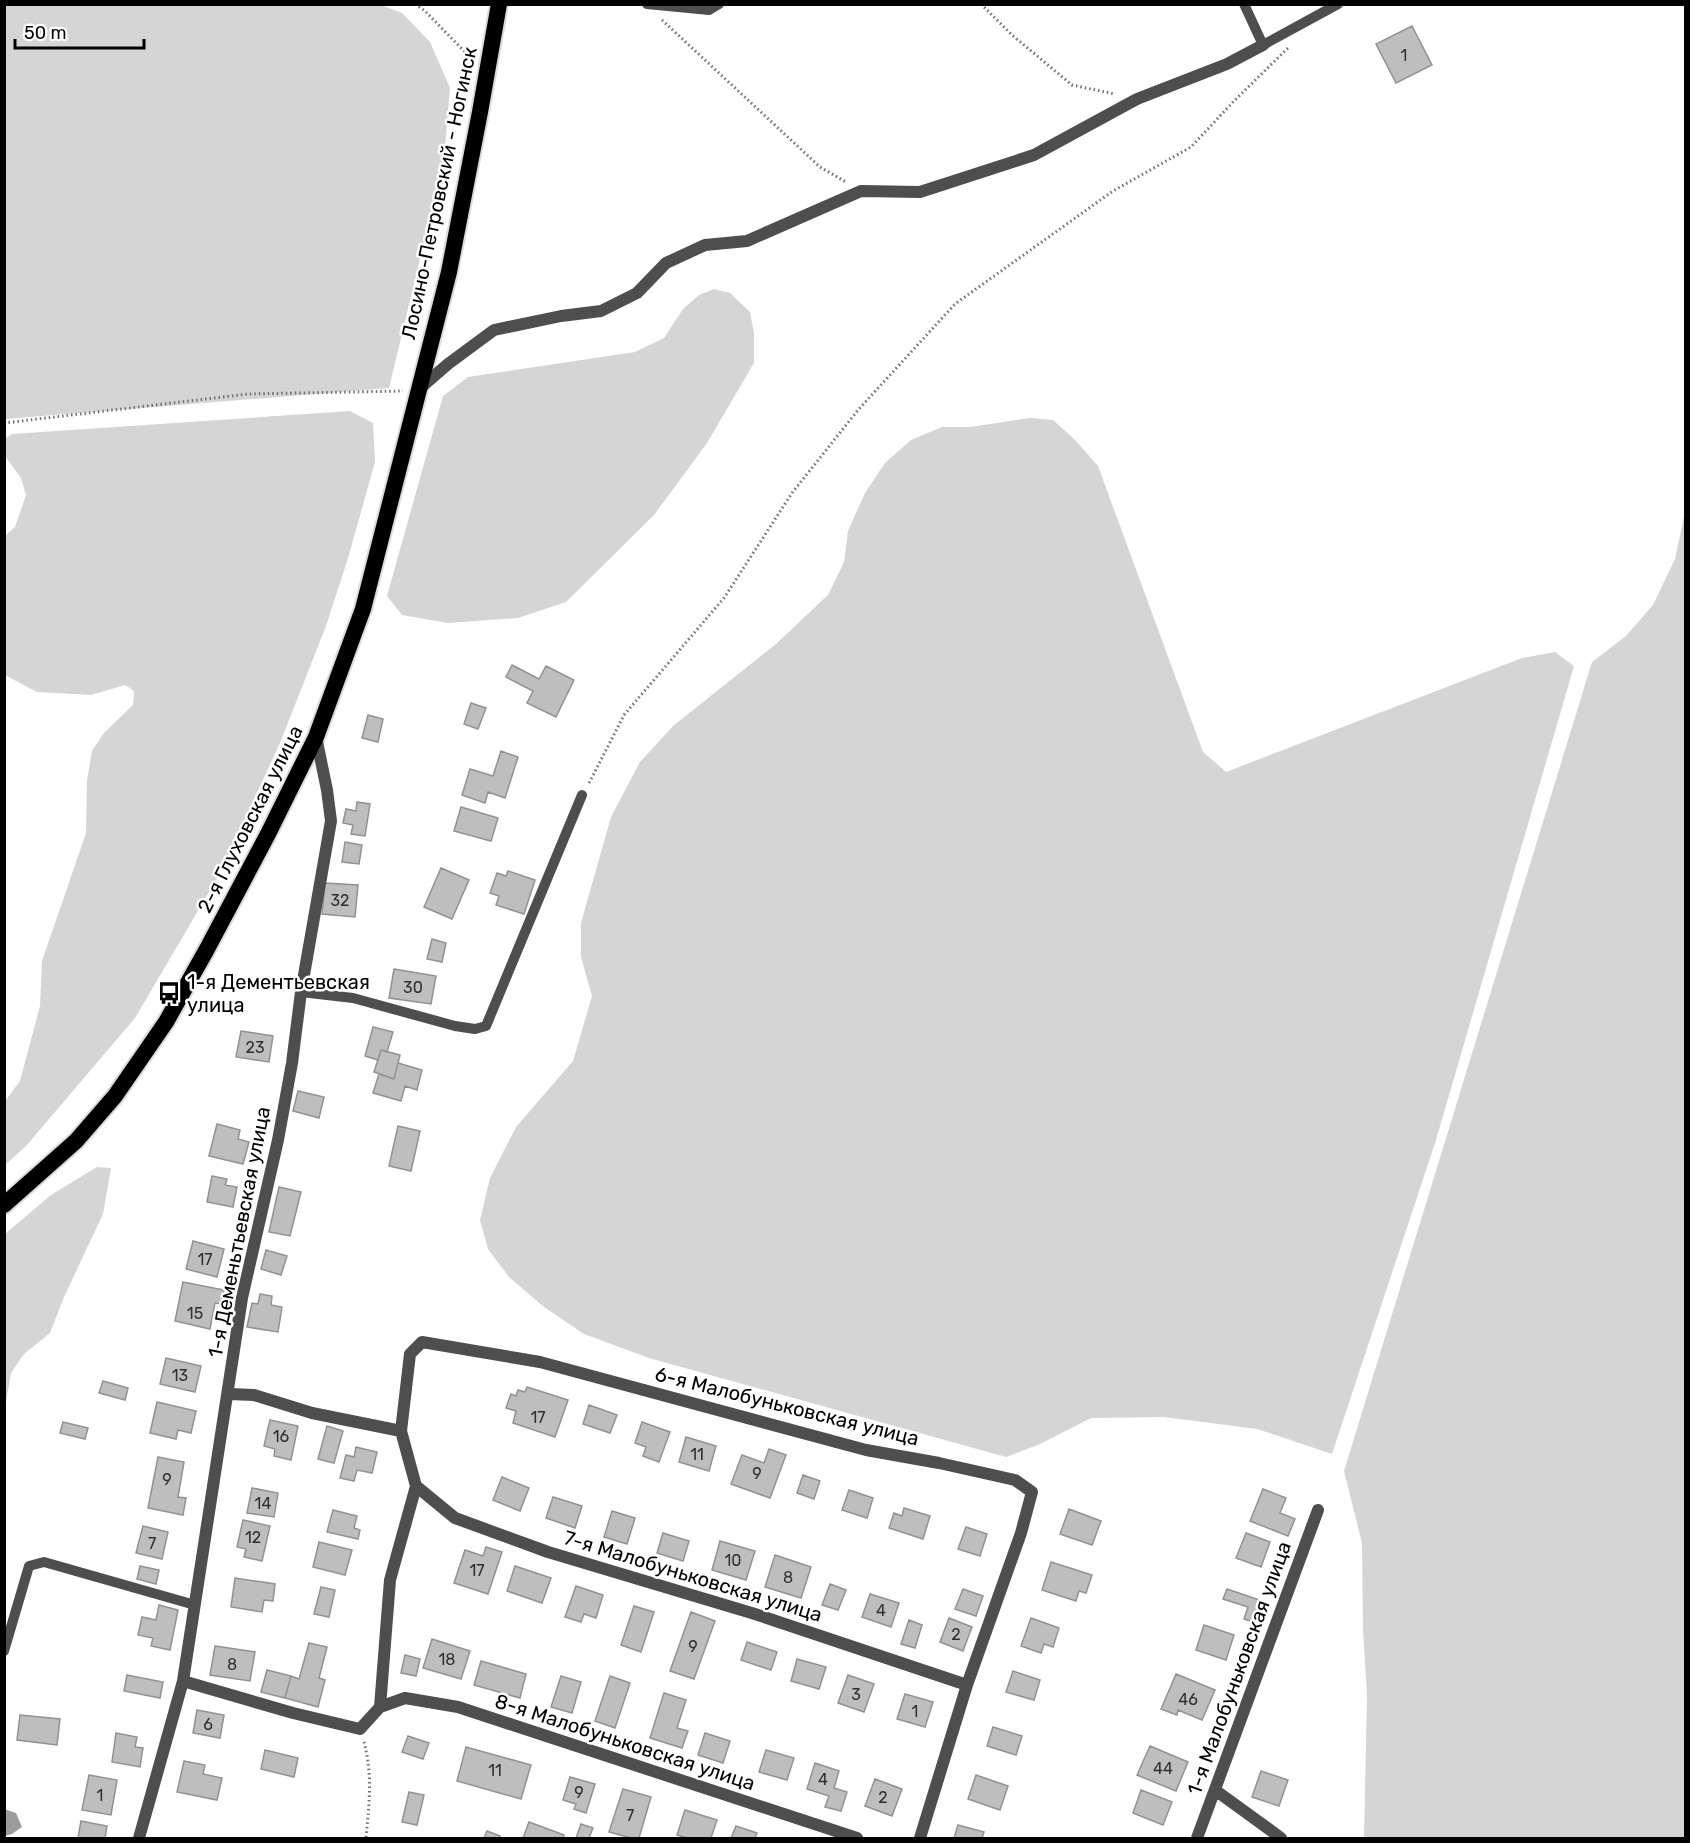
<svg xmlns="http://www.w3.org/2000/svg" width="1690" height="1843" viewBox="0 0 1690 1843" font-family="Rubik,sans-serif">
  <style>
    .green { fill: #d5d5d5 }
    .water { fill: #9c9c9c }
    .building { fill: #bebebe; stroke: #929292; stroke-width: 1.5 }
    .lines { fill: none; stroke-linecap: round; stroke-linejoin: round }
    .trunk-casing { stroke: #dbdbdb; stroke-width: 20 }
    .path { stroke: #707070; stroke-width: 3; stroke-dasharray: 1.5 3; stroke-linecap: butt }
    .service { stroke: #4e4e4e; stroke-width: 10 }
    .minor { stroke: #4e4e4e; stroke-width: 12 }
    .trunk { stroke: #000; stroke-width: 16 }
    .labels { text-anchor: middle; dominant-baseline: central; stroke-width: 5; stroke-linejoin: round; paint-order: stroke }
    .number-label { font-size: 16px; fill: #303030 }
    .street-label { font-size: 20px; fill: #000; stroke: #fff }
    .poi-label { font-size: 20px; fill: #000; stroke: #fff; text-anchor: start }
  </style>
  <rect width="100%" height="100%" fill="#fff"/>
  <!-- green -->
  <path class="green" d="M381,5L402,13L430,42L450,88L444,159L389,388L5,419V5Z
    M714,289L730,293L750,312L754,333V363L707,443L654,515L566,602L518,618L448,623L402,615L387,596L443,396L468,377L635,352L664,338L683,309L699,295Z
    M350,411L373,423L375,462L348,558L326,626L280,743L219,875L135,1018L26,1146L5,1165V1101L20,1081L40,1006L42,961L86,833L87,781L92,751L104,733L133,705L134,691L125,685L91,695L37,692L5,675V536L15,527L26,495L21,478L5,456V439L12,434Z
    M1030,418L1053,420L1075,440L1098,466L1203,752L1226,772L1522,658L1555,652L1574,666L1436,1140L1332,1454L1257,1429L1164,1417L1091,1418L1040,1444L1006,1457L649,1358L584,1334L544,1307L509,1277L488,1249L480,1220L490,1178L516,1127L573,1061L592,996L581,957V923L611,817L640,762L673,726L777,643L828,595L844,562L848,531L865,493L885,463L911,440L942,427H970Z
    M1685,512V1838H1364L1367,1696L1363,1629L1362,1543L1344,1471L1592,662L1626,636L1653,605L1675,559Z
    M97,1167L111,1168L103,1214L64,1297L50,1333L24,1354L11,1373L5,1408V1234L51,1195Z"/>
  <!-- water -->
  <path class="water" d="M4,1809L16,1813L22,1827L12,1834L5,1836Z"/>
  <!-- building -->
  <path class="building" d="M1412,26L1432,65L1396,83L1376,44Z
    M512,665L539,679L546,666L574,680L556,717L527,703L533,691L506,677Z
    M471,703L486,708L478,729L464,724Z
    M368,715L383,719L378,742L362,738Z
    M501,751L518,757L505,798L488,792L485,803L462,795L470,769L493,776Z
    M357,802L370,804L365,836L351,834L353,825L343,823L346,809L356,811Z
    M461,807L498,818L491,841L454,831Z
    M345,842L362,845L359,864L342,862Z
    M441,868L469,880L452,919L424,907Z
    M508,871L535,880L524,914L496,905L499,896L490,893L497,873L506,876Z
    M325,883L358,885L355,917L322,914Z
    M432,939L446,943L442,962L427,959Z
    M394,969L436,976L431,1004L389,998Z
    M373,1027L393,1032L387,1052L381,1050L378,1060L365,1056Z
    M241,1031L273,1036L269,1062L236,1057Z
    M381,1050L400,1055L394,1079L374,1072Z
    M398,1063L422,1070L417,1090L405,1086L401,1101L373,1093L379,1074L394,1079Z
    M298,1091L324,1097L319,1118L293,1111Z
    M217,1124L240,1130L238,1139L249,1142L243,1164L209,1156Z
    M398,1126L420,1131L411,1171L389,1166Z
    M212,1176L227,1179L225,1185L237,1187L233,1207L207,1202Z
    M279,1187L301,1192L290,1236L269,1232Z
    M193,1241L224,1249L217,1277L186,1269Z
    M266,1250L287,1256L281,1275L261,1269Z
    M183,1282L224,1290L221,1304L215,1303L210,1329L175,1321Z
    M260,1294L272,1296L271,1305L282,1307L278,1332L247,1327L252,1303L258,1304Z
    M166,1358L201,1366L195,1392L160,1384Z
    M103,1381L128,1388L125,1400L99,1393Z
    M527,1387L568,1400L555,1437L513,1423L516,1411L506,1408L511,1394L516,1396L518,1390L525,1392Z
    M157,1402L196,1411L191,1433L178,1430L176,1439L150,1433Z
    M589,1405L617,1415L610,1433L583,1424Z
    M270,1420L298,1426L291,1460L274,1456L275,1449L264,1446Z
    M63,1422L88,1428L85,1439L60,1433Z
    M642,1422L670,1432L659,1462L643,1456L646,1447L635,1443Z
    M327,1426L343,1431L334,1463L318,1459Z
    M686,1437L716,1446L709,1471L679,1462Z
    M356,1447L377,1452L372,1473L357,1470L354,1481L340,1478L346,1455L354,1457Z
    M769,1449L786,1455L770,1498L731,1484L742,1455L764,1463Z
    M158,1457L184,1462L178,1497L186,1498L183,1515L148,1508Z
    M803,1475L820,1481L814,1499L797,1493Z
    M502,1477L529,1488L520,1511L493,1500Z
    M252,1488L278,1493L274,1517L247,1513Z
    M1263,1489L1286,1498L1280,1513L1295,1519L1288,1536L1250,1521Z
    M849,1490L873,1498L867,1518L842,1510Z
    M553,1497L582,1506L575,1528L546,1518Z
    M904,1508L930,1516L923,1539L889,1528L894,1513L902,1516Z
    M1069,1509L1101,1521L1092,1545L1060,1534Z
    M333,1510L357,1516L354,1528L360,1530L358,1539L327,1532Z
    M612,1511L635,1518L627,1544L604,1537Z
    M243,1520L270,1526L262,1561L244,1557L246,1549L237,1547Z
    M143,1526L168,1532L162,1559L136,1553Z
    M966,1527L987,1534L980,1556L958,1549Z
    M663,1533L689,1541L683,1561L657,1553Z
    M1246,1533L1270,1542L1261,1567L1236,1558Z
    M720,1541L755,1551L746,1580L712,1570Z
    M319,1542L352,1550L345,1575L313,1567Z
    M486,1547L502,1552L488,1594L454,1583L465,1550L483,1556Z
    M775,1555L811,1567L801,1598L765,1587Z
    M1051,1562L1092,1575L1086,1593L1079,1591L1076,1601L1042,1590Z
    M140,1566L159,1570L156,1584L137,1579Z
    M515,1566L551,1578L542,1603L507,1591Z
    M235,1578L275,1584L273,1601L264,1600L262,1612L231,1607Z
    M830,1584L846,1590L838,1610L822,1605Z
    M576,1586L603,1595L596,1618L584,1614L581,1622L565,1617Z
    M321,1587L335,1590L329,1617L314,1614Z
    M963,1589L983,1596L976,1616L955,1609Z
    M1227,1589L1268,1603L1260,1624L1244,1619L1248,1607L1223,1599Z
    M870,1594L899,1603L891,1627L862,1617Z
    M159,1605L178,1610L170,1650L151,1646L153,1638L138,1635L142,1617L156,1620Z
    M634,1606L654,1612L641,1652L621,1645Z
    M691,1612L715,1621L694,1679L670,1671Z
    M949,1618L972,1627L963,1651L940,1642Z
    M1031,1618L1059,1628L1053,1647L1044,1644L1041,1653L1021,1646Z
    M909,1620L922,1625L915,1648L901,1644Z
    M1204,1625L1234,1635L1226,1660L1196,1650Z
    M432,1639L470,1651L461,1679L423,1668Z
    M747,1642L777,1652L771,1670L741,1660Z
    M309,1643L327,1647L319,1678L325,1680L318,1707L285,1698L291,1676L299,1679Z
    M215,1646L255,1652L250,1681L210,1675Z
    M405,1655L420,1659L416,1676L401,1673Z
    M797,1659L826,1667L819,1689L791,1681Z
    M481,1661L526,1674L520,1698L474,1685Z
    M267,1670L291,1676L285,1698L261,1692Z
    M1013,1671L1040,1680L1034,1700L1006,1692Z
    M1176,1674L1215,1690L1202,1720L1178,1710L1177,1715L1161,1709Z
    M127,1675L163,1682L160,1698L124,1691Z
    M848,1675L874,1684L864,1712L838,1703Z
    M561,1676L581,1682L572,1713L551,1707Z
    M610,1676L630,1683L615,1728L595,1721Z
    M664,1693L686,1700L677,1728L688,1731L682,1748L650,1738Z
    M905,1694L933,1702L925,1727L897,1719Z
    M197,1710L224,1715L220,1738L193,1733Z
    M20,1715L60,1719L57,1745L17,1740Z
    M993,1727L1022,1736L1016,1755L987,1746Z
    M116,1733L137,1737L135,1747L143,1748L140,1767L112,1762Z
    M705,1733L730,1741L723,1763L698,1755Z
    M408,1736L429,1743L423,1759L402,1752Z
    M1150,1746L1188,1762L1176,1791L1137,1775Z
    M466,1747L531,1765L521,1799L457,1781Z
    M265,1750L298,1758L294,1777L261,1769Z
    M766,1750L794,1758L787,1780L759,1772Z
    M184,1761L205,1765L203,1774L222,1778L217,1800L177,1792Z
    M815,1763L839,1771L834,1788L847,1792L841,1811L825,1807L829,1796L807,1789Z
    M1261,1771L1288,1780L1279,1806L1252,1797Z
    M89,1775L117,1780L111,1815L82,1810Z
    M976,1775L1008,1786L1000,1810L968,1799Z
    M570,1777L595,1784L586,1813L574,1809L576,1804L563,1800Z
    M875,1779L902,1789L892,1816L865,1806Z
    M623,1789L651,1797L639,1838H631L609,1832Z
    M1141,1790L1172,1802L1163,1825L1133,1813Z
    M409,1792L424,1795L417,1825L402,1822Z
    M685,1810L717,1820L711,1838H688L677,1835Z
    M81,1821L107,1826L105,1838H78Z
    M529,1822L564,1835L563,1838H523Z
    M581,1824L593,1828L589,1838H576Z
    M958,1825L984,1832L982,1838H954Z
    M736,1826L757,1833L755,1838H731Z
    M487,1831L500,1836L499,1838H484Z"/>
  <g class="lines">
    <!-- trunk casing -->
    <g class="trunk-casing">
      <path id="trunk" d="M4,1205L76,1141L115,1096L166,1022L207,949L268,834L316,737L363,609L449,272L480,112L499,4"/>
    </g>
    <!-- path -->
    <path class="path" d="M415,4L425,11L464,51L469,73
      M981,4L1012,35L1072,85L1115,94
      M662,20L820,167L846,182
      M4,423L248,394L403,391
      M589,783L624,715L724,598L792,493L858,410L955,304L1113,191L1191,147L1233,102L1289,47
      M364,1742C373,1776 369,1805 366,1838"/>
    <!-- service -->
    <path class="service" d="M647,4L709,10L719,4
      M1244,4L1263,45L1338,4
      M301,992L353,998L455,1026L475,1029L486,1026L582,795
      M4,1651L29,1566L44,1562L195,1605"/>
    <!-- minor -->
    <path class="minor" d="M418,390L448,364L494,330L561,316L601,311L637,293L666,263L705,245L747,241L861,191L920,192L1034,155L1137,99L1227,64L1263,45
      M401,1431L410,1354L422,1342L540,1362L866,1450L939,1463L1015,1480L1032,1492L1021,1533L967,1685L920,1838
      M416,1486L455,1518L548,1552L755,1614L967,1685
      M183,1681L293,1713L360,1729L380,1707L390,1580L416,1486L401,1431L312,1413L254,1395L229,1394
      M380,1707L405,1698L458,1707L857,1838
      M1215,1790L1281,1838
      M139,1838L183,1681L242,1298L278,1140L292,1063L301,992L331,821L327,790L316,737
      M1197,1838L1318,1510"/>
    <!-- trunk -->
    <use href="#trunk" class="trunk"/>
  </g>
  <!-- icons -->
  <defs>
    <g id="bus-bare" transform="scale(1.8)"><path d="M-5-6H5V4H4V6H2V4H-2V6H-4V4H-5ZM-3.5-4V0h7V-4ZM-3.5 1.2v1.5H-2V1.2ZM2 1.2v1.5H3.5V1.2Z" fill="#000" stroke="#fff" stroke-width="2.5" paint-order="stroke"/></g>
  </defs>
  <g fill-rule="evenodd">
    <use href="#bus-bare" x="169" y="993"/>
  </g>
  <g class="labels">
    <!-- number labels -->
    <g class="number-label">
      <text x="1404" y="55">1</text>
      <text x="340" y="900">32</text>
      <text x="413" y="987">30</text>
      <text x="255" y="1047">23</text>
      <text x="205" y="1259">17</text>
      <text x="195" y="1313">15</text>
      <text x="180" y="1375">13</text>
      <text x="538" y="1417">17</text>
      <text x="281" y="1436">16</text>
      <text x="697" y="1454">11</text>
      <text x="757" y="1473">9</text>
      <text x="167" y="1479">9</text>
      <text x="263" y="1503">14</text>
      <text x="253" y="1537">12</text>
      <text x="152" y="1543">7</text>
      <text x="733" y="1560">10</text>
      <text x="477" y="1570">17</text>
      <text x="788" y="1577">8</text>
      <text x="881" y="1610">4</text>
      <text x="956" y="1634">2</text>
      <text x="693" y="1646">9</text>
      <text x="447" y="1659">18</text>
      <text x="232" y="1664">8</text>
      <text x="856" y="1694">3</text>
      <text x="1188" y="1699">46</text>
      <text x="915" y="1711">1</text>
      <text x="208" y="1724">6</text>
      <text x="1163" y="1768">44</text>
      <text x="495" y="1770">11</text>
      <text x="823" y="1779">4</text>
      <text x="579" y="1792">9</text>
      <text x="100" y="1795">1</text>
      <text x="883" y="1797">2</text>
      <text x="630" y="1815">7</text>
    </g>
    <!-- street labels -->
    <g class="street-label">
      <text transform="translate(439 193) rotate(-78)">Лосино-Петровский - Ногинск</text>
      <text transform="translate(250 819) rotate(-63)">2-я Глуховская улица</text>
      <text transform="translate(239 1232) rotate(-79)">1-я Деменьтьевская улица</text>
      <text transform="translate(787 1406) rotate(14)">6-я Малобуньковская улица</text>
      <text transform="translate(693 1576) rotate(17)">7-я Малобуньковская улица</text>
      <text transform="translate(1239 1668) rotate(-70)">1-я Малобуньковская улица</text>
      <text transform="translate(625 1742) rotate(18)">8-я Малобуньковская улица</text>
    </g>
    <!-- poi labels -->
    <g class="poi-label">
      <text x="187" y="982">1-я Дементьевская<tspan x="187" dy="23">улица</tspan></text>
    </g>
  </g>
  <!-- border -->
  <rect width="1690" height="1843" fill="none" stroke="#000000" stroke-width="12"/>
  <!-- scale -->
  <path d="M15 39v9h129v-9" fill="none" stroke="#000000" stroke-width="3"/>
  <text x="24" y="39" font-size="18" fill="#000000" stroke="#ffffff" stroke-width="4.5" paint-order="stroke">50 m</text>
</svg>
